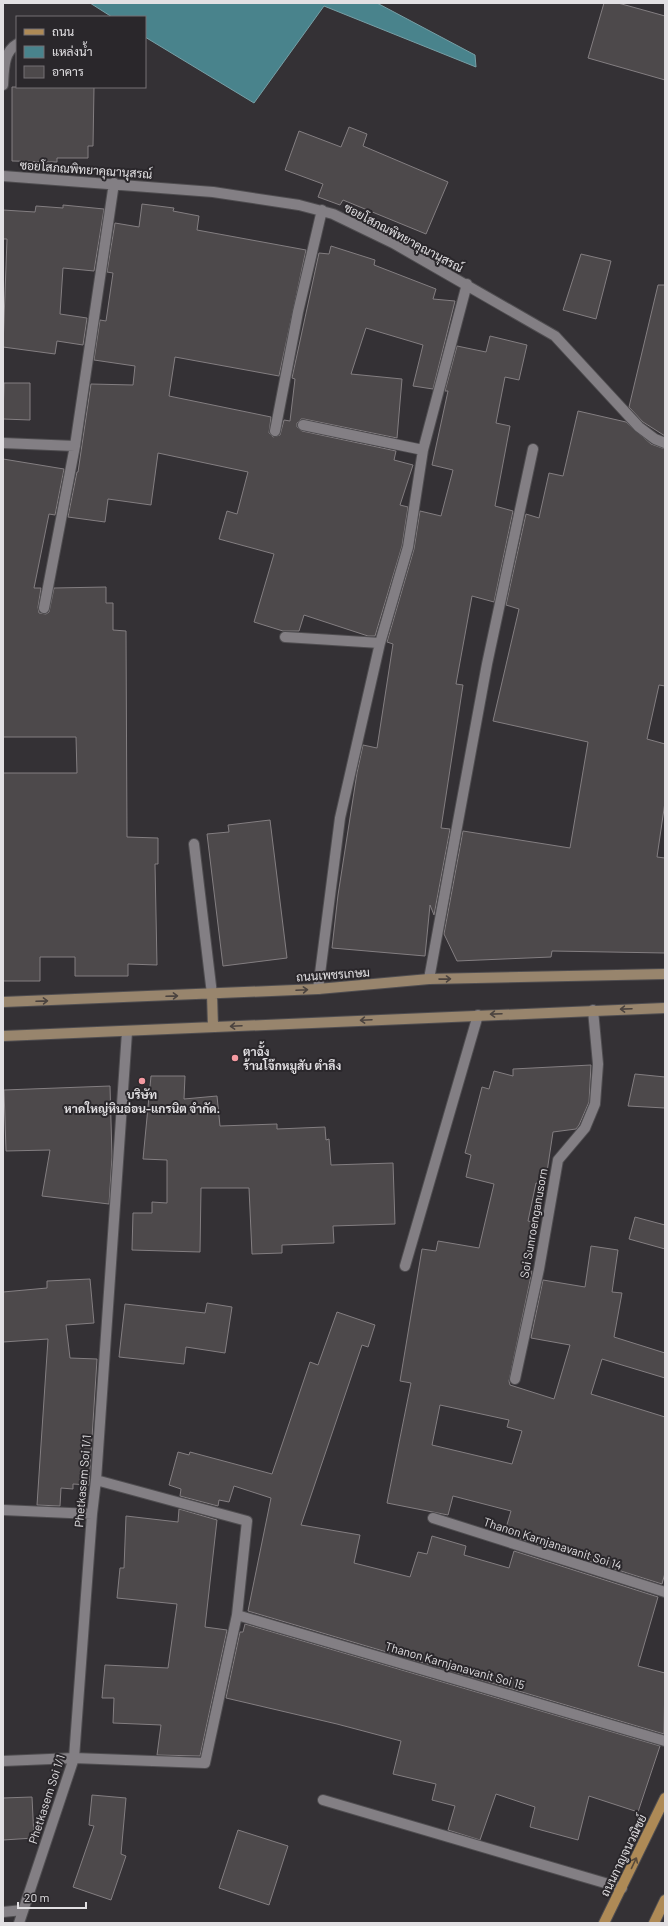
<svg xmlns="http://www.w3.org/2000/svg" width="668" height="1926" viewBox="0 0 668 1926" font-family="Barlow,Sarabun,sans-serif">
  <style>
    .water { fill: #49838c; stroke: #779fa6 }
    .building { fill: #4d494b; stroke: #837e81; fill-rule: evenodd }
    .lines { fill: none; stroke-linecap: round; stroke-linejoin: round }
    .service-casing { stroke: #4f4d50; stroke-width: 12 }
    .minor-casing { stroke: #4f4d50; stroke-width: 12 }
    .secondary-casing { stroke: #4f4d50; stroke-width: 12 }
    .primary-casing { stroke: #4f4d50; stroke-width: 12 }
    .service { stroke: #837f84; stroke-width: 10 }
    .minor { stroke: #837f84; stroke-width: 10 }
    .secondary { stroke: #98856d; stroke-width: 10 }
    .primary { stroke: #ae8a56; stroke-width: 10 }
    .oneway { stroke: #4b433f }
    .oneway2 { stroke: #584a3a }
    .poi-dot { fill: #f49aa1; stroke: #2a272b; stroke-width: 1.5 }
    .labels { text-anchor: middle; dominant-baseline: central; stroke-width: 4; stroke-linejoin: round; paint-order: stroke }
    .street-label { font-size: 12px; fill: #e2e0e3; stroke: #2a272b }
    .poi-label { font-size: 12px; font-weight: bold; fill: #e2e0e3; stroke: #2a272b; text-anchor: start }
  </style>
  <rect width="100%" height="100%" fill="#343135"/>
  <!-- water -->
  <path class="water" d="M90,3H377L475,55L476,67L324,6L254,103L145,37V17H112Z"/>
  <!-- building -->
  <path class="building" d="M604,3H618L665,16V80L588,58Z
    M12,87H94L93,146H88V158H57V162L12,161Z
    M349,127L367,134L363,146L448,182L426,234L343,200L340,205L318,197L323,184L285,170L299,131L341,147Z
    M142,204L174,208L173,211L199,216L197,230L306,250L279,376L175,357L169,396L271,417L269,433L273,437L280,435L284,420L290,421L295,379L292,378L319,253L329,254L331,246L375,260L374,265L436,289L433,299L455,301L433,389L413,386L423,345L366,328L351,374L402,379L397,438L304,419H301L297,423V427L302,431L396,451L394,460L413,465L400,505L408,507L402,546L375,636H368L304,615L299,631H283L254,622L274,554L219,539L227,511L237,514L248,472L158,453L151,505L108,499L105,522L68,517L77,472H78L91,384L133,385L135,366L94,360L100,320L106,321L113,273L107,272L115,223L139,227Z
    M63,205L104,209L94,271L63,268L60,314L87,318L83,345L57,341L55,354L3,347L7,239H3V210L35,212L36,206L63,208Z
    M581,254L611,261L596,319L563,310Z
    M658,285H665V436L643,422L629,407Z
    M490,336L527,345L519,380L505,377L496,423L510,426L495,506L513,511L494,602L472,596L456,684L463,685L441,828L450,829L434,915L430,905L425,956L332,948L338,895L357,773L363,745L377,748L393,644L387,642L414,549L420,511L441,516L453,470L432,465L448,391H445L457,346L486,352Z
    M4,383H30V420L3,419Z
    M578,411L626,422L651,444L665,449V686L659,685L647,739L665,744V802L657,857L665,858V953L552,951L551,957L457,961L444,934L463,831L570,848L588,742L493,721L519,609L506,605L526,514L539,518L549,473L563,476Z
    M3,459L64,469L55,515L49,514L34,588H41L38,607L39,613L46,614L49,612L54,588L106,587V603H113V630L126,631L127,837L158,838V864H155L157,965L128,964V976H75V957H40V981H3V773H77L76,737H3Z
    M270,820L287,958L223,966L207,834L229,832L228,825Z
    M591,1065L589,1102L579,1125L576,1129L553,1132L545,1185L536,1183L528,1221L537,1223L526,1270L532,1271L509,1381L510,1385L554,1399L570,1345L531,1338L543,1280L585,1287L591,1246L618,1250L612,1292L622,1293L614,1337L665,1353V1378L602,1359L591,1394L665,1417V1573L662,1584L517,1538L519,1531L506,1528L511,1511L453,1496L448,1515L387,1503L411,1383L400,1381L422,1249L436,1251L438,1241L479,1248L494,1184L466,1177L471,1155L465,1153L482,1087L489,1089L494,1071L513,1076V1069ZM440,1405L509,1420L507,1427L522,1431L512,1464L432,1445Z
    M635,1074L665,1077V1108L628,1106Z
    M151,1076H185L184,1099L217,1096L220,1126L277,1124V1129L325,1127L326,1140L329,1139L331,1165L393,1163L395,1224L333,1226L334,1243L282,1245V1253L252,1254L249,1188H201L200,1252L132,1250L133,1213H152V1202L167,1203V1160L143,1159Z
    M110,1086L112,1157L109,1204L42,1196L50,1150L6,1151L4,1090Z
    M635,1217L665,1225V1249L629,1239Z
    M90,1279L94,1323L66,1325L70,1358L97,1359L89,1485L73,1484V1489L61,1488L60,1506L37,1505L48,1339L3,1342V1292L47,1288V1281Z
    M207,1303L232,1307L225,1353L186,1347L184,1364L119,1357L125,1304L205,1313Z
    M337,1312L375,1325L368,1347L362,1345L301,1525L360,1535L354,1563L410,1577L418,1552L427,1554L432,1536L466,1546L464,1555L509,1568L514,1551L658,1597L638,1666L665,1673L664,1734L248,1611L271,1498L234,1486L229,1502L219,1500L218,1506L180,1496L181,1489L169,1485L178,1452L189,1455L190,1452L272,1474L310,1362L318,1365Z
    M179,1509L217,1520L205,1627L227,1630L200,1756L157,1755L161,1725L113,1723L114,1698H102L105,1665L168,1668L177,1604L117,1598L120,1568H124L126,1516L178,1522Z
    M245,1624L660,1746L638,1812L589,1796L578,1840L530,1827L535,1807L496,1794L480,1840L448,1830L455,1806L432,1800L436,1784L393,1774L401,1741L337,1724L226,1698L240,1632H243Z
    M92,1795L126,1798L121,1854L126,1856L111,1900L73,1887L94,1826L89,1825Z
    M32,1797L34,1838L3,1840V1798Z
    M238,1830L288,1846L269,1905L219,1888Z"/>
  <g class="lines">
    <!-- service casing -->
    <g class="service-casing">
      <path id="service" d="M194,844L212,994
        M323,1800L622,1888"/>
    </g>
    <!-- minor casing -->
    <g class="minor-casing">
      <path id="minor" d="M3,85C4,71 3,52 17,44
        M3,176L213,192L299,205L333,214L393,243L555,336L639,427L655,439L665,443
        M303,425L423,450
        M275,431L298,312L322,210
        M3,443L75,446
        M44,608L75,446L114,183
        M285,637L380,643
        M429,979L487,664L533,449
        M318,989L340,818L380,643L408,547L423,450L467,284
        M405,1266L478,1015
        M515,1379L539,1269L558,1160L585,1128L595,1104L598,1064L593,1010
        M3,1510L92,1514
        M433,1518L665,1592
        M237,1615L665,1741
        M3,1761L74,1758L205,1763L237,1615L247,1521L96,1480
        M3,1912L23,1910
        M19,1923L74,1758L92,1514L96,1480L127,1032"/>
    </g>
    <!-- secondary casing -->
    <g class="secondary-casing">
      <path id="secondary" d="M212,994L213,1027
        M3,1002L318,989L429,979L665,974
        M3,1036L665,1008"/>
    </g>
    <!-- primary casing -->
    <g class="primary-casing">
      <path id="primary" d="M604,1923L665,1798
        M654,1923L665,1900"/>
    </g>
    <!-- service -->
    <use href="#service" class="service"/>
    <!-- minor -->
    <use href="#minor" class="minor"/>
    <!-- secondary -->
    <use href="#secondary" class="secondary"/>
    <!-- primary -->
    <use href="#primary" class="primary"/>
  </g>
  <!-- one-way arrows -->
  <defs><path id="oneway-shaft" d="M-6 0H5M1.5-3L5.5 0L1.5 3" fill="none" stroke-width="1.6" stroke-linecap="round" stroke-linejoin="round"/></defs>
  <g class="oneway">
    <use href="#oneway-shaft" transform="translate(445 979) rotate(-1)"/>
    <use href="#oneway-shaft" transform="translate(302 990) rotate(-3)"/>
    <use href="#oneway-shaft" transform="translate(172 996) rotate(-2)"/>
    <use href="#oneway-shaft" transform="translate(42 1001) rotate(-2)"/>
    <use href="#oneway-shaft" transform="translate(626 1009) rotate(178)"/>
    <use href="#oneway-shaft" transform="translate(496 1014) rotate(178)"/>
    <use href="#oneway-shaft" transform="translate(366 1020) rotate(177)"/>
    <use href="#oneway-shaft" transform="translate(236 1026) rotate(177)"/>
  </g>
  <use class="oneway2" href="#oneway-shaft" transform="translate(634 1863) rotate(-65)"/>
  <!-- markers -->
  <g class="poi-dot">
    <circle cx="235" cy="1058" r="4"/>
    <circle cx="142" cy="1081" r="4"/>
  </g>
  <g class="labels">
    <!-- street labels -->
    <g class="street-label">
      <text transform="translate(86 169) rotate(4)">ซอยโสภณพิทยาคุณานุสรณ์</text>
      <text transform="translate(404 237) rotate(28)">ซอยโสภณพิทยาคุณานุสรณ์</text>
      <text transform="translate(333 974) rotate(-4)">ถนนเพชรเกษม</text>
      <text transform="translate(533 1223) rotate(-80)">Soi Sunroenganusorn</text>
      <text transform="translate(82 1481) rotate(-85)">Phetkasem Soi 1/1</text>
      <text transform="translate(553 1543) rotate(18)">Thanon Karnjanavanit Soi 14</text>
      <text transform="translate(455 1665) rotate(16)">Thanon Karnjanavanit Soi 15</text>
      <text transform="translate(46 1799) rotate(-72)">Phetkasem Soi 1/1</text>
      <text transform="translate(623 1855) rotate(-64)">ถนนกาญจนวณิชย์</text>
    </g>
    <!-- poi labels -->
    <g class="poi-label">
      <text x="243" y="1051">ตาฉั้ง<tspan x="243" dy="14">ร้านโจ๊กหมูสับ ตำลึง</tspan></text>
      <text x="142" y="1094" text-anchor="middle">บริษัท<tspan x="142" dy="14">หาดใหญ่หินอ่อน-แกรนิต จำกัด.</tspan></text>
    </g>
  </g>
  <!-- border -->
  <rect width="668" height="1926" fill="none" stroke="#e2e0e3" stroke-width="8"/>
  <!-- legend -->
  <rect x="16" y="16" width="130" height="72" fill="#2a272b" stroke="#747175"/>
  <rect x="24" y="29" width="20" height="6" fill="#ae8a56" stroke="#747175"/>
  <text x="52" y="36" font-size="12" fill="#e2e0e3">ถนน</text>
  <rect x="24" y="46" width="20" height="12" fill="#49838c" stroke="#747175"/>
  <text x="52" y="56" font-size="12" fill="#e2e0e3">แหล่งน้ำ</text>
  <rect x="24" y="66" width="20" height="12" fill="#4d494b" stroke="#747175"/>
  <text x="52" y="76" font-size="12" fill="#e2e0e3">อาคาร</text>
  <!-- scale -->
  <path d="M18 1902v6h68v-6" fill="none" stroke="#e2e0e3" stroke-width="2"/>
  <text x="24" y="1902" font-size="12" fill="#e2e0e3" stroke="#2a272b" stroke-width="3" paint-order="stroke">20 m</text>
</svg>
